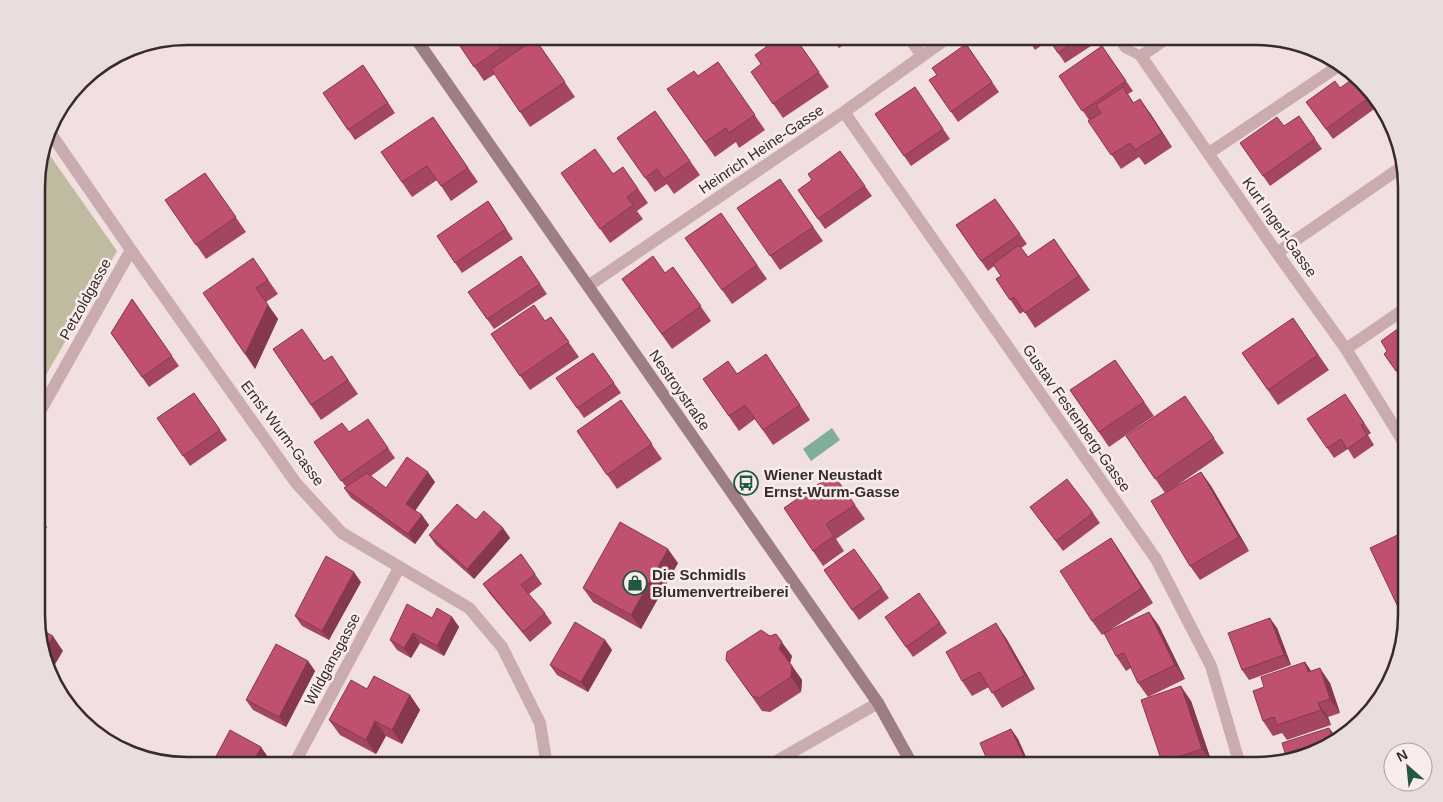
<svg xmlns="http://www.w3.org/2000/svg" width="1443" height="802" viewBox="0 0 1443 802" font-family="Helvetica,sans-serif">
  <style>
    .green { fill: #c0bba0 }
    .water { fill: #80ae99 }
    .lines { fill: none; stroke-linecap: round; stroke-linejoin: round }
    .lane { stroke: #caacae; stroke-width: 10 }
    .street { stroke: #caacae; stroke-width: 12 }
    .secondary { stroke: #9d7e82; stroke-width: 12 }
    .wall { fill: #a4465f }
    .shaded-wall { fill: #86394d }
    .building { fill: #bf516e; stroke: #86394d }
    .labels { text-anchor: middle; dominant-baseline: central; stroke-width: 5; stroke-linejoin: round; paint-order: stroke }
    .street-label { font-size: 15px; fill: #382b2d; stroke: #f9edec }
    .poi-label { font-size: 15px; font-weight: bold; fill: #382b2d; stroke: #f9edec; text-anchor: start }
    .rim { fill: none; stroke: #382b2d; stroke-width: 2.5 }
  </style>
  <rect width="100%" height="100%" fill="#f2e0e0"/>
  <!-- green -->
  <path class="green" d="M44,147L117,251L38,389V168Z"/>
  <!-- water -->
  <path class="water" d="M832,428L840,440L811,461L803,449Z"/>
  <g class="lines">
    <!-- lane -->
    <path class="lane" d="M1117,36L1125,48L1141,56"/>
    <!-- street -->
    <path class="street" d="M908,36L922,56
      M1170,36L1141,56L1277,253L1346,349L1406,446
      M844,112L1156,559L1211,666L1240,765
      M49,131L131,250L296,483L342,533L469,608L502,647L540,723L547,766
      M1209,153L1340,65
      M1277,253L1403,166
      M588,286L844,112L950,36
      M1346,349L1406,308
      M38,415L131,250
      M293,766L399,568
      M768,766L878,703"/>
    <!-- secondary -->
    <path class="secondary" d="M414,36L878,703L913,766"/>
  </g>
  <!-- wall -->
  <path class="wall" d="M461,36H534L537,40H536L575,97L530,127L495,74L484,81L456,40Z
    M794,36L829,87L783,118L751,72L761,64Z
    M831,36H857L839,48Z
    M1026,36H1084L1091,46L1065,63L1049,40L1035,50Z
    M966,44L999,92L958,122L929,80L937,75Z
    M1102,46L1133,91L1128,94L1134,103L1150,113L1172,147L1145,165L1139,157L1121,169L1089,120L1059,76Z
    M718,62L765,130L739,148L736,142L715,157L667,89L698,76Z
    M363,65L395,113L355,140L323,93Z
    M1363,86L1377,107L1333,139L1306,102L1340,88Z
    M915,87L950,139L911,166L875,114Z
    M655,111L700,175L674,194L667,184L655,192L617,138Z
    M1299,116L1322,149L1270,186L1240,143L1284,126Z
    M433,117L478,182L451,201L437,180L412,197L381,152Z
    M840,151L872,196L825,229L798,190L812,180Z
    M623,167L648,203L637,211L643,219L610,243L561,173L613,174Z
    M205,173L246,232L206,259L165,200Z
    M780,179L823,241L780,270L737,208Z
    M995,199L1027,244L1021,248L1028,257L1054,239L1090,290L1035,328L1024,311L1020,314L996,279L1001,276L994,266L988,271L956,225Z
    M488,201L513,239L462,273L437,236Z
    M721,213L767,279L732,304L685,238Z
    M521,256L547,294L494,329L468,292Z
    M253,258L278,294L266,302L278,319L255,369Z
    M673,267L711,321L672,349L622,279L665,273Z
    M132,299L179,366L149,387L111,333Z
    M551,317L579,357L530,390L491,334L545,321Z
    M1293,318L1329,370L1278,405L1242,353Z
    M273,349L324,361L332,356L358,394L321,420Z
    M1387,351L1406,378L1403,381L1384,354Z
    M593,353L621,393L584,418L556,378Z
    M766,354L810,420L773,445L755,419L739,431L703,379L737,374Z
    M1115,360L1154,416L1109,447L1070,390Z
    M194,393L227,440L190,466L157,418Z
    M1345,394L1371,433L1368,435L1374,445L1354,459L1348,449L1334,458L1307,419Z
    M1185,396L1224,453L1172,489L1201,472L1211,486L1249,551L1200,580L1190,566L1165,493L1126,436Z
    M621,400L662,459L617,489L577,431Z
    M368,419L395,458L371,476L386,488L435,482L415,510L429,525L415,544L351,498L344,488L346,487L314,442L349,432Z
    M833,474L865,519L836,539L844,551L823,566L784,508Z
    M1030,507L1093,513L1100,523L1063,551Z
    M503,528L510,538L474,579L436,545L429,535Z
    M1406,531V620L1399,609Z
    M1111,538L1121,553L1153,603L1102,635L1092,621Z
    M854,549L889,598L859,620L824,570Z
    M521,554L542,584L529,594L545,613L552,623L530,642L490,594L483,584Z
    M678,563L641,629L593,602L583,588Z
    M361,582L329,640L302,626L295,616Z
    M919,593L947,633L913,657L885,617Z
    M1149,612L1159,626L1185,679L1148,697L1138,683L1131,668L1126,671L1116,656Z
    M452,617L459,627L444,656L420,643L411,658L397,650L390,640L432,618Z
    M1277,628L1291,665L1249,680L1242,670Z
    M1006,638L1035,689L1002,708L989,687L972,696L962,681Z
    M605,640L612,650L588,692L557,675L550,665Z
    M792,656L790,663L802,680L801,692L770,712L762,711L726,660Z
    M308,661L315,671L286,727L253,710L246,700Z
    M1305,662L1311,671L1330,683L1340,713L1328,717L1331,725L1287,740L1282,733L1273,736L1263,721L1264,687Z
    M410,695L420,710L402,744L386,736L376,754L340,735L329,720Z
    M1191,701L1212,763L1205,765H1164L1162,762Z
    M1011,729L1018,739L1030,766H974L986,757Z"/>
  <!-- shaded-wall -->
  <path class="shaded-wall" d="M1140,99L1150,113L1172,147L1162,133Z
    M268,305L278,319L255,369L245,354Z
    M428,472L435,482L413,514L406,504Z
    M1201,472L1211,486L1249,551L1239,537Z
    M422,515L429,525L415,544L408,534Z
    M40,517L47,527L38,543V521Z
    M503,528L510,538L474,579L467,569Z
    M1111,538L1121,553L1153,603L1142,588Z
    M668,549L678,563L641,629L631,615Z
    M354,572L361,582L329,640L322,631Z
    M1149,612L1159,626L1185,679L1175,665Z
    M452,617L459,627L444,656L437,646Z
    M1270,618L1277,628L1291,665L1284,655Z
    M996,623L1006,638L1035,689L1025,675Z
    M413,633L420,643L411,658L404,648Z
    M776,634L792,656L790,663L779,649Z
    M53,636L63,651L51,671L44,651Z
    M605,640L612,650L588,692L581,682Z
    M308,661L315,671L286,727L279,717Z
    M1305,662L1315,677L1308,672Z
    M792,666L802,680L801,692L791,677Z
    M1320,668L1330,683L1340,713L1330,699Z
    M1181,686L1191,701L1212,763L1202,749Z
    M410,695L420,710L402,744L392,730Z
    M1318,703L1328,717L1331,725L1321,710Z
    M375,721L386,736L376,754L366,740Z
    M1329,728L1338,739L1334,742Z
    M1011,729L1018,739L1030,766H1029L1025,759Z
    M261,747L268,757L263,766H251Z"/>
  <!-- building -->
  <path class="building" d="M461,36H511L499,44L501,48L474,67L456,40Z
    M781,36H794L819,72L773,104L751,72L761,64L755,55Z
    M1026,36H1033L1028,40Z
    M1047,36H1083L1058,53Z
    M535,39L565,82L520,112L491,69Z
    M966,44L992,82L951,112L929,80L937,75L932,68Z
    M1102,46L1126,81L1082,111L1059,76Z
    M718,62L755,115L729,133L726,128L705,142L667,89L694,71L698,76Z
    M363,65L388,103L348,130L323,93Z
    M1354,78L1363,86L1370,97L1326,129L1306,102L1335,81L1340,88Z
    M915,87L943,129L904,156L875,114Z
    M1123,87L1133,103L1140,99L1162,133L1135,150L1130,143L1111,155L1088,121L1101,113L1096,105Z
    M655,111L690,161L664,179L657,169L645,178L617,138Z
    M1299,116L1315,139L1263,176L1240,143L1277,117L1284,126Z
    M433,117L468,168L441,186L427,166L402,182L381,152Z
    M595,149L613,174L623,167L638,189L627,197L633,205L600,229L561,173Z
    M840,151L865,186L818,219L798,190L812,180L808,174Z
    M205,173L236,217L196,245L165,200Z
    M780,179L813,227L770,256L737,208Z
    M995,199L1020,234L981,261L956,225Z
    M488,201L506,229L455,263L437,236Z
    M721,213L757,265L722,290L685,238Z
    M1054,239L1079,276L1025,313L1014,297L1010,300L996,279L1001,276L993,264L1019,245L1028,257Z
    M521,256L540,284L487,319L468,292Z
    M653,256L665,273L673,267L701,306L662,334L622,279Z
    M253,258L268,280L256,288L268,305L245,354L203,293Z
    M132,299L172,356L142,377L111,333Z
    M534,305L545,321L551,317L569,342L520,376L491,334Z
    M1293,318L1318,355L1268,390L1242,353Z
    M1406,323V378L1400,368L1396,371L1384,354L1387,351L1381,341Z
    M302,329L324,361L332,356L348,380L311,405L273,349Z
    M593,353L614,383L577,408L556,378Z
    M766,354L800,405L763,430L745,405L729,416L703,379L728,361L737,374Z
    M1115,360L1144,402L1099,432L1070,390Z
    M194,393L220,430L183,456L157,418Z
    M1345,394L1364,423L1361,425L1367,435L1347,449L1341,439L1327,448L1307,419Z
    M1185,396L1214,438L1155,479L1126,436Z
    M621,400L652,444L607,475L577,431Z
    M368,419L388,448L341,481L314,442L342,423L349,432Z
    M407,457L428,472L406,504L422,515L408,534L344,488L367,473L386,488Z
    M1201,472L1239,537L1190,566L1151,501Z
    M833,474L855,505L826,524L834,536L813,551L784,508Z
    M1067,479L1093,513L1056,541L1030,507Z
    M457,504L476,520L484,511L503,528L467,569L429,535Z
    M620,522L668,549L631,615L583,588Z
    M1406,531V605L1399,609L1370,548Z
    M1111,538L1142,588L1092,621L1060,571Z
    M854,549L882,588L852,610L824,570Z
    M521,554L535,574L521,585L545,613L523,632L483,584Z
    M326,556L354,572L322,631L295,616Z
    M919,593L940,623L906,647L885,617Z
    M407,604L432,618L437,608L452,617L437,646L413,633L404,648L390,640Z
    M1149,612L1175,665L1138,683L1124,653L1116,656L1104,633Z
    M1270,618L1284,655L1242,670L1228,633Z
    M575,622L605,640L581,682L550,665Z
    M996,623L1025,675L992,693L980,672L962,681L946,652Z
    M38,628L53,636L44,651L38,634Z
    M761,630L770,636L776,634L782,642L779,649L792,666L791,677L759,698L752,696L726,660L727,652Z
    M276,644L308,661L279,717L246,700Z
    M1305,662L1308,672L1320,668L1330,699L1318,703L1321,710L1277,725L1274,717L1263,721L1253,691L1264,687L1261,677Z
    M374,676L410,695L392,730L375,721L366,740L329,720L351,680L367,689Z
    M1181,686L1202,749L1162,762L1141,700Z
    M1329,728L1334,742L1331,745L1287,759L1282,743Z
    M1011,729L1025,759L1012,766H974L973,763L986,757L980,743Z
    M230,730L261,747L251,766H211Z"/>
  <!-- icons -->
  <defs>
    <g id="bus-ring" transform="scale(1.25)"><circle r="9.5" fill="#f9edec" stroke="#225840" stroke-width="1.5"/><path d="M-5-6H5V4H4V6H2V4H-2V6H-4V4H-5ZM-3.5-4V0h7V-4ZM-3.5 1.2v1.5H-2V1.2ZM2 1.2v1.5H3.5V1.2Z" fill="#225840"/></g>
    <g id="shop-ring" transform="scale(1.25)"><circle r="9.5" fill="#f9edec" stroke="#225840" stroke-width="1.5"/><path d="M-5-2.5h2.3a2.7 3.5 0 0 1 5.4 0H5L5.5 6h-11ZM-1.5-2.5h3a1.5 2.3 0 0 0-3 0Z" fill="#225840"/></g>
  </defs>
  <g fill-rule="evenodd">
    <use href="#bus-ring" x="746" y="483"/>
    <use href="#shop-ring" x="635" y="583"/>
  </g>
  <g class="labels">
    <!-- street labels -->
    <g class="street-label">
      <text transform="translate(761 149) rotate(-34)">Heinrich Heine-Gasse</text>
      <text transform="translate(1280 227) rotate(55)">Kurt Ingerl-Gasse</text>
      <text transform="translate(85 299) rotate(-61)">Petzoldgasse</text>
      <text transform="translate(680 390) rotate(55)">Nestroystraße</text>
      <text transform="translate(1077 418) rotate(55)">Gustav Festenberg-Gasse</text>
      <text transform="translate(283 433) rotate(53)">Ernst Wurm-Gasse</text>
      <text transform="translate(332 659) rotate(-62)">Wildgansgasse</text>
    </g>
    <!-- poi labels -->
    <g class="poi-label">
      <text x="764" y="474">Wiener Neustadt<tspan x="764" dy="17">Ernst-Wurm-Gasse</tspan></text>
      <text x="652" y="574">Die Schmidls<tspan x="652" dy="17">Blumenvertreiberei</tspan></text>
    </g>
  </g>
  <!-- crop -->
  <path d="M0 0H1443V802H0ZM187 45H1256A142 142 0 0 1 1398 187V615A142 142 0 0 1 1256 757H187A142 142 0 0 1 45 615V187A142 142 0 0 1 187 45Z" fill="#eadddd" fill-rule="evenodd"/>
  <path class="rim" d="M187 45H1256A142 142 0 0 1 1398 187V615A142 142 0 0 1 1256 757H187A142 142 0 0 1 45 615V187A142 142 0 0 1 187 45Z"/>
  <!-- north arrow -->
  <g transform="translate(1408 767) rotate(333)"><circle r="24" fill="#f9edec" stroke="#ac9fa0"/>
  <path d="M0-4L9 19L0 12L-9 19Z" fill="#225840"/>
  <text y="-8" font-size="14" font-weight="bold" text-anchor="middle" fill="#382b2d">N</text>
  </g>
</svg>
